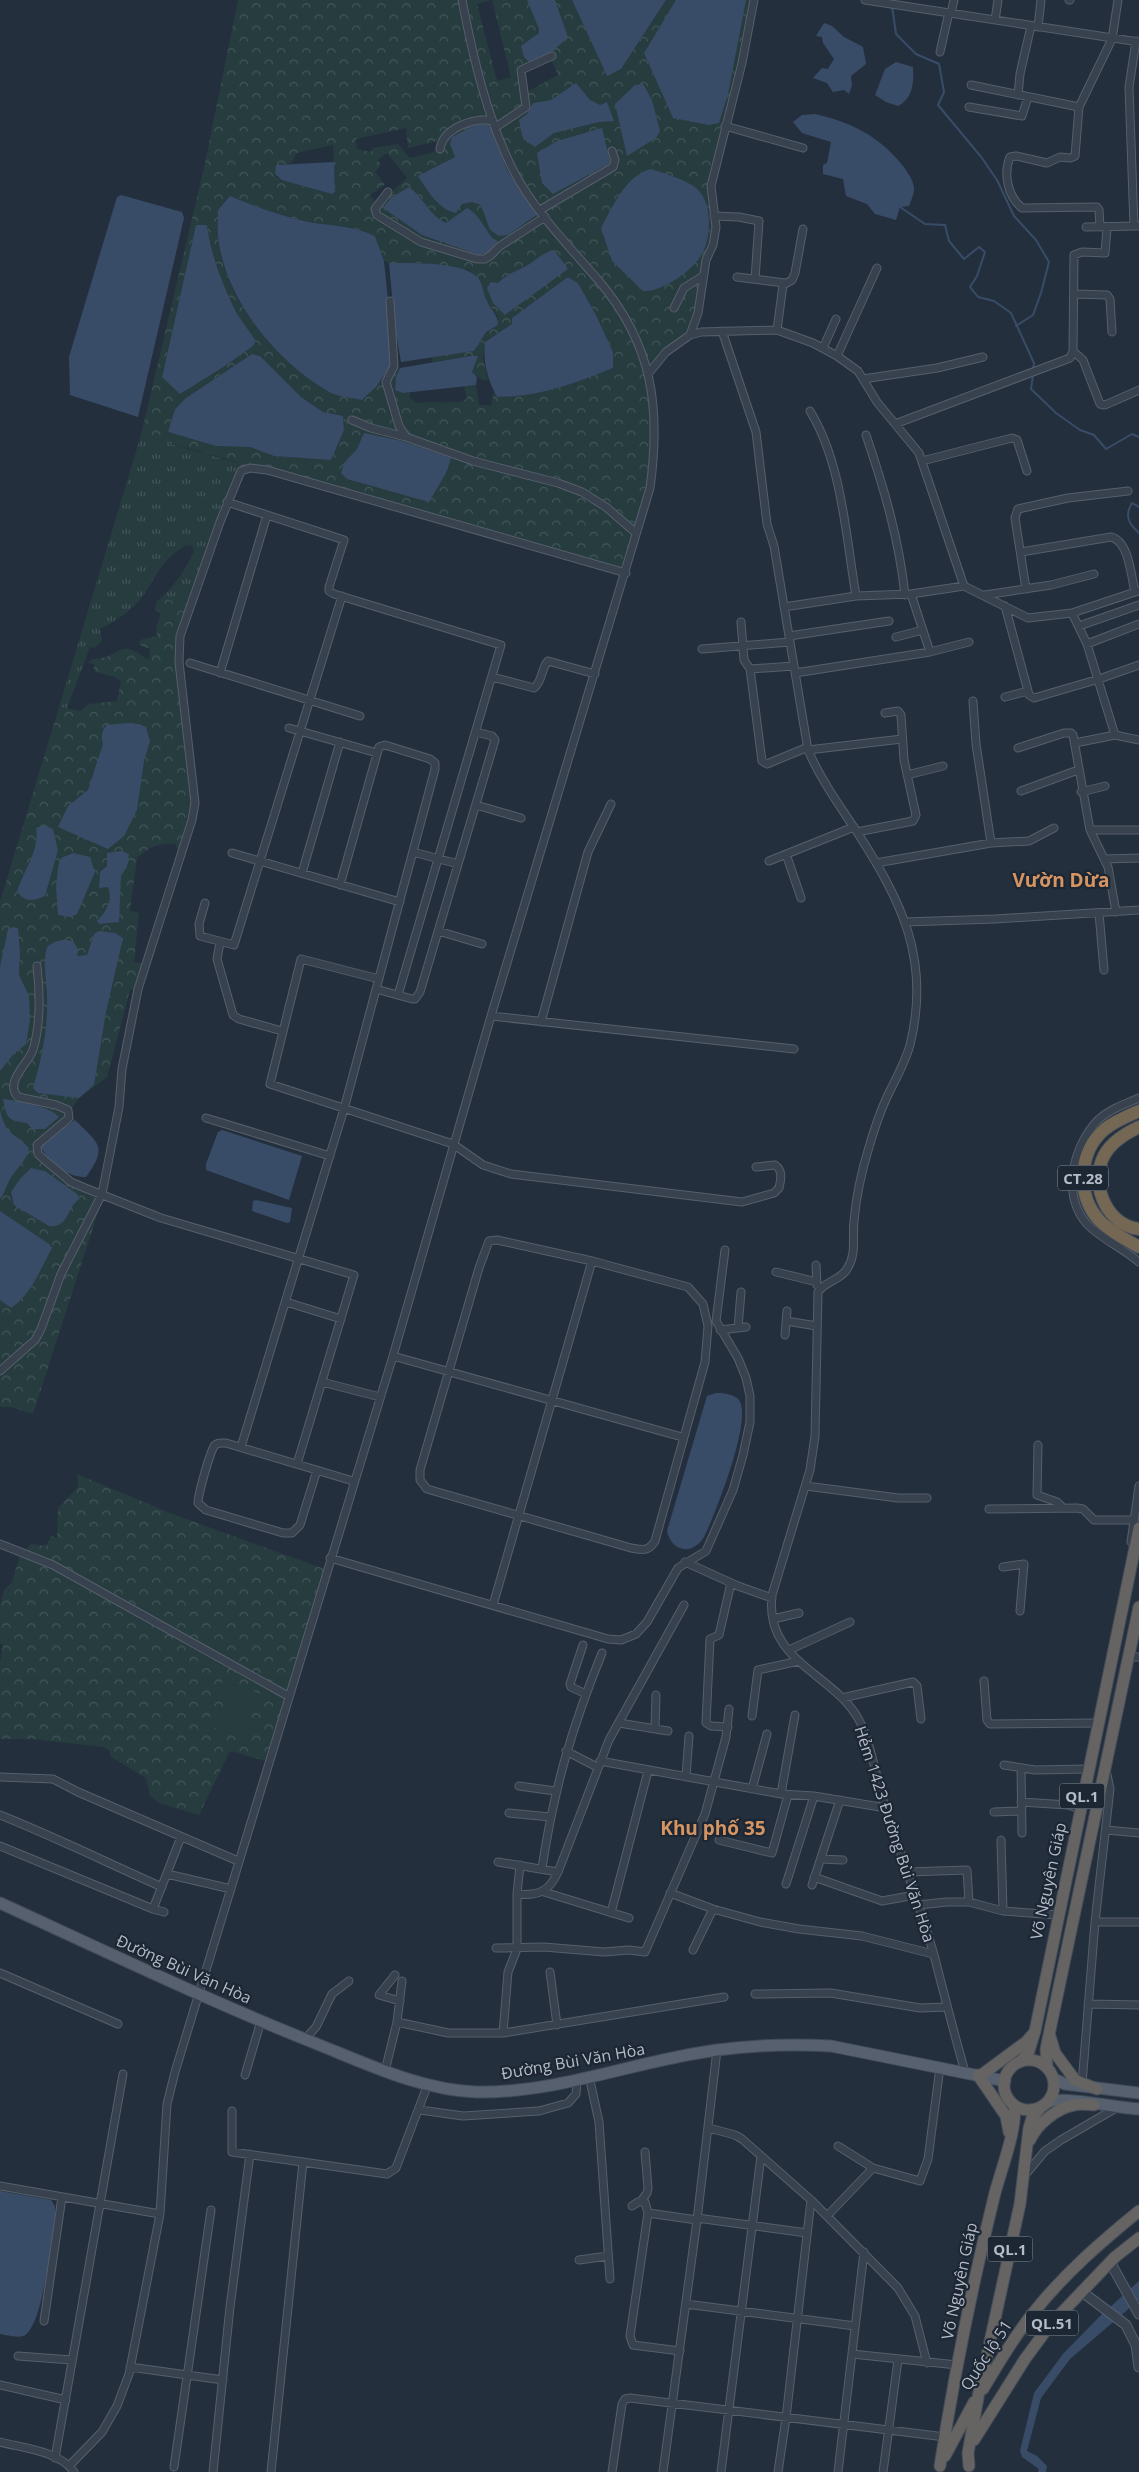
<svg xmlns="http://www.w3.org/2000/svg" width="1139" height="2472" viewBox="0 0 1139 2472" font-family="'Open Sans',sans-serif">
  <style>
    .grass { fill: url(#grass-tufts) }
    .forest { fill: url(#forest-crowns); fill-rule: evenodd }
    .park { fill: #263c3f }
    .water { fill: #394c67 }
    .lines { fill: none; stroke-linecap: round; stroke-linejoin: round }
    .stream { stroke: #394c67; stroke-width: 2 }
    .minor-casing { stroke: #565f6c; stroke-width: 9 }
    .tertiary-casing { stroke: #565f6c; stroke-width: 11 }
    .primary-casing { stroke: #414a57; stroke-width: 13 }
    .trunk-casing { stroke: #434c59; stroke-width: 13 }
    .motorway-casing { stroke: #434c59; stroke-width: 14 }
    .minor { stroke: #38414e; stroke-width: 7 }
    .tertiary { stroke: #38414e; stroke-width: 9 }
    .primary { stroke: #56606e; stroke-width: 11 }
    .trunk { stroke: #656462; stroke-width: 11 }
    .motorway { stroke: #746855; stroke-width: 12 }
    .labels { text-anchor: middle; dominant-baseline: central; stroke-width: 4.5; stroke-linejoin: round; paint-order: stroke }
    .shield { fill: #1d2633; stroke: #878f9c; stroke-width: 1 }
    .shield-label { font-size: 15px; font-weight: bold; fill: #b4bcc9 }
    .street-label { font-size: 16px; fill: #b4bcc9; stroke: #1d2633 }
    .quarter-label { font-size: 19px; font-weight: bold; fill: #d59563; stroke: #1d2633 }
  </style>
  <defs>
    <pattern id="grass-tufts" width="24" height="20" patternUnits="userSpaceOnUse" patternTransform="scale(1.25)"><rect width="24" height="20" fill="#263c3f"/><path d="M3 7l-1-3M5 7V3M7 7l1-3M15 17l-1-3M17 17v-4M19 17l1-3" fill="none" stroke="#435659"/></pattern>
    <pattern id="forest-crowns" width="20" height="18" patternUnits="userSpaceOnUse" patternTransform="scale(1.25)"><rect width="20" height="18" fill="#263c3f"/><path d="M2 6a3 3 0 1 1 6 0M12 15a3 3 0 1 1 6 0" fill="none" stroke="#435659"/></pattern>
  </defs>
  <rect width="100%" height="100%" fill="#242f3e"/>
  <!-- grass -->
  <path class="grass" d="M141,435L237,463L239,469L234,476L188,607L162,597C176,584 186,569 194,551L192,546L186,545C158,562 157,579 138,602C129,612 113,623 100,629L102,641L94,648L90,647L67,708L59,707Z"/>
  <!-- forest -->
  <path class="forest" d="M238,0H459C470,57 484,120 512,172C520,187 532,202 542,216L499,244L485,257L428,242L377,212L390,193L407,178L387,153L378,160L381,165L375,172L385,184L369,196L377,202L372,213L375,217L426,246L485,261L502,247L544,220C564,246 589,269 607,295C647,351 663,419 649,487C643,515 631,542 624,570L267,468L249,466L239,469L237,462L141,435L205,163ZM406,128L408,148L438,141V149L434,152L410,158L398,144L373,148L371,152L357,149L356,139ZM333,145L335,192L332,194L276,177V166L291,163L297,153ZM230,196C254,206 278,215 304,221C328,226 353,225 375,236L384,261L389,263H420L469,270L480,280L487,302L498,317L497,325L486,332L474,351L432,357V362L477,356L472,372L482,380H488L483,359L485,341L513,324L512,318L569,277L578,283L596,315L613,352V368C574,384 539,397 497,397L494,392L491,405H479L476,385L464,386L467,398L463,401C447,404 432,401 416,403L410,398V392L403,393L395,390L396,377L400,368L390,366L376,387L363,400C352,398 338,397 329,392C277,362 229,305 219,245C217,234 218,221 218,210ZM196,225H207C212,256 222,285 236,312C242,323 250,332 256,341L253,346L225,366L180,393L162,376ZM252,354L260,356L301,397L323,412L343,416L344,430L331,460L274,456L250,447L216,446L168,432L175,409L186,398ZM353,418L449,449L453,451L452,454L370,429L350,421Z
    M464,0H572L607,75L621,69L666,0H752L739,62L708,186L713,228L696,313L688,334L649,370L637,336L541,207L516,170L499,128L528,108L527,92L558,75L549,55C497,72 528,73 524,106L497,124L480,73ZM492,0L511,77L497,81L477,4Z
    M162,597L188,607L178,635L193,803L179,853L175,844C158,843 150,847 137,858L130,911L139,913L134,962L143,964L136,989L130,990L107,1077L79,1098L66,1117L35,1144C30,1163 88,1188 103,1197L33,1414L11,1407H0V902L59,707L81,711L88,704L117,701L121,681C112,674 102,675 94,671V664L88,662C93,658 96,659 102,658C113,657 120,645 132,650C139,652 140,657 149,659L150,649L139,645L140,640L157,636L156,628L161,613L155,610L156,602Z
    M77,1474L175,1515L325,1569L266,1761L230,1751L199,1815L159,1803L150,1796L146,1778L111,1757L109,1750L103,1747L32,1739H0V1663L3,1645L0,1643V1605L4,1590L12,1582L20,1555L31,1544L46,1546L51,1536L57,1538L58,1508L78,1487Z"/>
  <!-- park -->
  <path class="park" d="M223,1681L261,1694L254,1712L216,1699Z
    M214,1706L252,1719L246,1738L207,1725Z"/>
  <!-- water -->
  <path class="water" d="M527,0H555L568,37L549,55L529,62L524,57L521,46L539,33V29Z
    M572,0H666L621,69L607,76Z
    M676,0H746L728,94L719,123L709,125L673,118L644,53Z
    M824,23L832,26L844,37L863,47L866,64L851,76L852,85L849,94L844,90L833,92L827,83L813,78L822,68L828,69L834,59L823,43L822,37L816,36Z
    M896,62L913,67C914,83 913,98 898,106L886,102L875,95L885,69Z
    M576,83L590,100L600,105L607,102L614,121L599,122L554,133L535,147L523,139L519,120L527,114L533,103L551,100Z
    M643,84L652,100L660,131L656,138L627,156L615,104L635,85Z
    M815,114C853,123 879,136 903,166C908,173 915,183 914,191C913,196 911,201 909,206L900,207L896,220L875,214L867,204L846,196L843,179L823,174V165L827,163L831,142L802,133L793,122L802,115Z
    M489,124L508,172L538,214L508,235L499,236L490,230L481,205L472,202L462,204L456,213C439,210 427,190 418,176L455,157L450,144L452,137L475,125Z
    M602,128L610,161L607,165L553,194L542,183L537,153L557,141Z
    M334,162L335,192L332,194L282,180L275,174L276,165Z
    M651,169C663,173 688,180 697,189C712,202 711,233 704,250C696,269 663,292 643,291L612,261L601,228C613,206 625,176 651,169Z
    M409,187C423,197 430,216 446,223L467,208C482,216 484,231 497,242L489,252L479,255L422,235L383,208L391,198Z
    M121,195L182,212L184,218L138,417L70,395L69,357L117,197Z
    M230,196C254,206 278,215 304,221C328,226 353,225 375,236L384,261L388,300L390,366L376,387L362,400C352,398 338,397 329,392C277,362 229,304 219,244C217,233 218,221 218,210Z
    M196,225H207C211,255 222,284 236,312C242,322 250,332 256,341L253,346L225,366L180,394L162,377Z
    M554,250L568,269L505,315L493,303L487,288L491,282L498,283C506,275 512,273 522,268C534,263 540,253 554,250Z
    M389,263C410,263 466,261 479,279C483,285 483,294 487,301C491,311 498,314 498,325L486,332L474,351L401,362L395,328Z
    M568,277L578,283L596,315L613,352V368C574,384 539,397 497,397C487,378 483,363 485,342L512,324V318Z
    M252,354L260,356L301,397L323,412L343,416L344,430L331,460L274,456L250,447L216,446L168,432L175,409L186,398Z
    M471,356H478L472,372L477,377L476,385L403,393L395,390L396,377L400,368Z
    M364,433L402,441L451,458L446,473L429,502L347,479L341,473L344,463L357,449Z
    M127,723L139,724L146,727L150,741L144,761L137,810L124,836L108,849L58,827L68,806L88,790L103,744C101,736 101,731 107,725Z
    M44,825L53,829L58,850L45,896C33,901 25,903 17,891C24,870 40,850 36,828Z
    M121,851L129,854L127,867L121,875L119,922L99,924L97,921C107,911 113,900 108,887L99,888L100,872L107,866V853Z
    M73,853L90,857L95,872L77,914L71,917L58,915L56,888L58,867L61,858Z
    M13,927L18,928L20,952L19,975L29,996L30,1020L26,1044L13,1055L0,1071V967L8,929Z
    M99,931L115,933L123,938L106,1012L94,1085L79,1098L38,1093L33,1088C42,1058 48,1028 47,997C47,980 42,964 47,947C56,940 61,939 73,941L78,949L77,956L87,955L94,934Z
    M3,1099C15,1100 52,1107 59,1117L45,1129H32L27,1123C7,1120 7,1119 3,1099Z
    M0,1110C7,1137 12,1130 29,1148C27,1161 15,1169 9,1181C5,1188 5,1193 0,1199Z
    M75,1120C99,1144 108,1146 86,1177C68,1178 46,1161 40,1144Z
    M222,1130L302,1156L289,1200L206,1170V1164L218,1132Z
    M31,1168L45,1171L77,1194L79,1199C66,1209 69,1228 49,1226L14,1205L11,1192L20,1179Z
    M256,1200L292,1208L290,1222L287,1223L252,1211L253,1201Z
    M0,1211L49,1244L52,1248C41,1268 31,1295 11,1308L0,1300Z
    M716,1393C723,1393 733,1394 738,1399C755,1415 714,1517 704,1537C693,1555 672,1553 667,1531L707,1396Z
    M0,2191L51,2200L55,2206V2218C51,2239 43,2329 23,2336C17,2338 6,2335 0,2334Z
    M1139,2281V2300L1070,2359L1041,2398L1027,2451L1037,2456L1047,2466L1046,2472H1038L1039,2469L1022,2457L1020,2451L1034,2393L1063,2354L1099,2317Z"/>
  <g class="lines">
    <!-- stream -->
    <path class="stream" d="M892,6L896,34L916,54L939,64L944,92L938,105L982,158L997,180L1014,216L1036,240L1049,262L1041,293L1033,315L1016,326
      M900,207L925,224L945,225L949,241L964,259L979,247L985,252L977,276L970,287L978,297L994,301L1011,313L1034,363L1033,370
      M1033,375L1031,389L1056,413L1080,430L1094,435L1106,449L1132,434L1139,437
      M1139,507L1132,503C1124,516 1129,524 1139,533"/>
    <!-- minor casing -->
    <g class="minor-casing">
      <path id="minor" d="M865,0L1139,42
        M1069,0H1070
        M951,13L954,0
        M995,20L998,0
        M1038,27L1041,0
        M940,52L949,12
        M971,85L1079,107
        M1018,95L1020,74L1031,26
        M969,107L1022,116L1028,97
        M725,126L803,148
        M496,127L526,107L521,70L552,56
        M440,149C443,128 474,117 493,121
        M388,192L375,209L377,215L421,242L477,259H485L491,255L500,246L545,217
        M540,210L613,167L615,160L612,151
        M714,216L739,217L759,221L755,279
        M1134,226L1129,87L1136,41
        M1086,227L1138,226
        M1100,227L1099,210L1097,207L1022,208C1008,197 1003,174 1010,157L1016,156L1047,163L1060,157L1070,158L1075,156L1079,107L1112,39L1118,0
        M737,277L785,283
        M1074,294L1107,295L1110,299L1112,332
        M390,301L394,366L386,382L399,426L406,437L473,461L558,483L582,492L606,507L636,533
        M674,308L684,288L703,276
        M777,330L783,285L792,280L795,273L803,229
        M722,331L756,432L767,524L774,546L808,750C821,780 839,805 857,832C902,902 931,960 910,1045C905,1063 895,1080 887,1097C880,1112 874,1130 869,1147C862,1170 856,1197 854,1221C852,1238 857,1254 847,1269C841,1280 825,1281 818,1292L815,1436L810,1470L772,1595C764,1662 834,1673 859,1720C871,1742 877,1782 885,1807C901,1856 920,1905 934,1955C944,1994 954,2033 965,2072
        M690,335L701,332L777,330L813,343L837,356L858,371L877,402L919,453L964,586
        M823,348L836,319
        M1073,351L1083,360L1100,404L1105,405L1139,390
        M837,356L877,268
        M648,374L666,352L690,335L698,313L706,260L713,245L716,227L711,186L742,63L754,0
        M863,379L937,368L983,357
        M810,411C842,463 846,537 856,596
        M352,420L371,428L406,437
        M895,424L1070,358L1073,351L1074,255L1082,252L1105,253L1107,228
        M866,435C884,488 899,539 905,595
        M922,461L1012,438L1017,440L1027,471
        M227,502L344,540L329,587V591L334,594L501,645L398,995
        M1021,552L1111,537C1129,541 1131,576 1135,592
        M1026,589L1015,518L1018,509L1068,498L1128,491
        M911,594L930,652
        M985,595L1051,585L1094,574
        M1005,606L1028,691L1005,697
        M784,607L856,596L911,594L964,586L1028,618L1072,613L1087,644L1115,735L1139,740
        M1072,613L1138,591
        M741,622L744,660L750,669L762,761L767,764L808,747
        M1079,626L1139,605
        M789,636L889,621
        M896,637L923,630
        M1087,644L1139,624
        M702,649L790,642
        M190,663L360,716
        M750,669L794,666
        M220,673L267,515
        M795,673L930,652L969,642
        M492,677L534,688C543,681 541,668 548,661L595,674
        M1028,691L1029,695L1034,698L1099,679L1139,665
        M289,728L377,753
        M1075,743L1115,735
        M1018,748L1064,733H1071L1073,735L1090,830L1108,867L1116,912
        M808,750L902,739
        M907,775L943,766
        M1021,791L1078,770
        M1081,792L1105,786
        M476,805L521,818
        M1090,830H1139
        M857,832L913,821L916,815L904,760L901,715L898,711L885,713
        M991,843L1029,841L1054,828
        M413,852L458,864
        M232,853L400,902
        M786,854L801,898
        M1104,859L1139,858
        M769,861L854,827
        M876,863L991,843L976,744L973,701
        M302,873L340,742
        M205,903L199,924L200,936L234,945L342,596
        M1099,913L1104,970
        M905,922L995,919L1139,910
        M438,931L482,944
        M220,943L217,959L233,1015L239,1019L282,1031
        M37,966C40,993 41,1023 33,1050C28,1064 4,1082 18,1097L56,1105L68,1110L69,1118L37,1145L38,1154L47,1162L71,1182L85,1188L161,1218L354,1275L297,1464
        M379,979L301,959L270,1084L453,1144L483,1165L511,1174L742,1202L774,1193L779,1188C781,1180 783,1170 775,1165L756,1167
        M376,989L412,999H415L420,992L495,740L492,736L476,732
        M491,1016L794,1049
        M541,1022L588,852L611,804
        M1139,1098C1125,1104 1110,1109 1099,1119C1073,1145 1061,1194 1087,1224C1101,1239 1123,1248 1139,1262
        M206,1118L330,1156
        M497,1240L592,1261L688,1287L703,1304L708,1326L705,1362L655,1541C648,1552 643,1550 631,1548L427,1489L420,1480V1470L479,1268L489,1241Z
        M816,1265L817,1285
        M776,1272L817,1282
        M286,1302L341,1319
        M786,1321L817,1326
        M738,1328L741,1292
        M720,1330L746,1327
        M785,1335L787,1311
        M393,1356L682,1437
        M0,1371L35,1340L41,1329L61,1274L102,1194L119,1107L122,1069L138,989L192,820L195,803L179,662L180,636L220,522L241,471L250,468L267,470L626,573
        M322,1382L380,1397
        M1038,1445L1037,1495L1057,1502L1063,1508
        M241,1447L344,1109L435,769V763L430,759L385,745L379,747L340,885
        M317,1470L300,1525L292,1533H283L206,1510L198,1503C198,1495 210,1451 215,1445C218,1442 222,1443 226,1443L353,1481
        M806,1486L898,1498H927
        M989,1509L1077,1508L1083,1509L1094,1520H1133
        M1131,1542L1139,1486
        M0,1544L53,1565L288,1696
        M330,1558L608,1639L621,1640L636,1634L647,1622L678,1568L706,1551L733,1490L743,1455L750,1422V1396L746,1378L738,1358L716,1321L725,1250
        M685,1562L738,1586L772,1598
        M1003,1567L1024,1564L1020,1611
        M493,1605L592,1261
        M773,1619L799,1613
        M583,1645L570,1684L571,1687L586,1694
        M789,1650L850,1622
        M1129,1657H1139
        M984,1681L987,1720L990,1724L1098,1723
        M842,1698L913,1682L917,1686L921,1719
        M752,1716L758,1670L799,1661
        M619,1723L668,1731
        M728,1727L711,1726L706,1723L710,1639L719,1635L731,1583
        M655,1729L656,1695
        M566,1751L597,1767
        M600,1761L781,1794L814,1796L886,1808
        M1004,1765L1035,1770L1088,1769
        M1021,1768L1022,1833
        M0,1777L53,1779L78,1792L238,1861
        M686,1777L689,1736
        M519,1786L555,1791
        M752,1789L767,1734
        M781,1794L795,1715
        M1021,1802L1068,1805L1080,1809
        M994,1812L1021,1811
        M509,1813L550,1817
        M0,1815C55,1837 108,1863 162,1887
        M1106,1830L1139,1833
        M719,1840L772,1853L788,1795
        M1001,1840L1003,1911
        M0,1846L153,1909L181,1837
        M821,1859L843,1860
        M498,1862L558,1872L609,1740L684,1605
        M542,1868C554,1788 572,1727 602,1653
        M907,1872L967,1870L969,1902
        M167,1874L231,1889
        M814,1877L882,1901L915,1895
        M786,1884L814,1796
        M812,1885L840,1800
        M544,1892L629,1918
        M670,1893L713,1909L760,1922L799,1929L862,1936L933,1954
        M517,1894C538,1896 549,1892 558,1872
        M918,1905L947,1902H969L1003,1911L1057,1915
        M153,1909L164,1912
        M611,1913L648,1771
        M1095,1922H1139
        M496,1948L544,1947L604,1952L629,1950L645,1952L705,1814L726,1737L729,1709
        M693,1950L713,1909
        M550,1972L557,2025
        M0,1973L118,2024
        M395,1975L379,1995L400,2001
        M755,1994L831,1993L920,2008L947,2007
        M1088,2004L1139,2005
        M397,2022L402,1981
        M503,2033L508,1972L517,1949V1894L520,1865
        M305,2039L316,2027L332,1994L349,1981
        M385,2071L397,2022L448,2033H503L724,1997
        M245,2075L261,2021
        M589,2076L599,2122L610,2279
        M1082,2084L1095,1922L1110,1789L1106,1770
        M420,2110L463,2116L539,2111L568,2103L576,2094L577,2079
        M232,2111V2152L387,2174L396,2168L428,2084
        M709,2128L735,2135L742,2139L811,2200L898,2288L915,2316L927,2363
        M838,2146L873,2168
        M1025,2175L1045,2151L1061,2140L1116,2108
        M0,2186L160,2214
        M641,2201L647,2193L648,2188L645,2152
        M632,2206L638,2202H645L648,2213
        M827,2216L873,2168L920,2181L928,2159L940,2067
        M697,2218L807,2233
        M579,2260L608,2256
        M686,2304L855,2326
        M44,2321L62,2197
        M680,2351L633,2345L630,2336L648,2213L697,2220
        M852,2354L957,2365
        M18,2356L72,2360
        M130,2367L223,2380
        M0,2385L66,2400
        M0,2442C22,2448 60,2451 74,2472
        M55,2458L123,2074
        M70,2465L102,2432L117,2406L129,2374L160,2214L167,2104L175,2072L393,1356L491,1016L650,488C661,408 653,345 599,281C569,246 535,212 513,170C487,118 473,57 462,0
        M174,2467L211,2210
        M213,2472L230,2307L250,2154
        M271,2472L303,2162
        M612,2472L622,2404L625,2399L630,2398L945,2437
        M663,2472L697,2220L717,2050
        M721,2472L761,2156
        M778,2472L786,2418L811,2200
        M838,2472L864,2252
        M883,2472L898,2360"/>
    </g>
    <!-- tertiary casing -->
    <g class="tertiary-casing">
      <path id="tertiary" d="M1110,2262L1139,2314
        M1081,2291L1126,2325L1136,2345L1139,2367"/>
    </g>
    <!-- primary casing -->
    <g class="primary-casing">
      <path id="primary" d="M0,1903C105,1951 209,2001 317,2044C367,2064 421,2090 476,2092C555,2094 639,2060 717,2050C755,2045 794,2044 831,2046L1005,2081
        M1054,2079L1065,2084L1139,2093
        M1048,2102C1067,2096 1116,2108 1139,2109"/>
    </g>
    <!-- trunk casing -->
    <g class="trunk-casing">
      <path id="trunk" d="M1050,2036L1055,2053L1075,2080L1097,2089
        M1004 2085a25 25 0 1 1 50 0a25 25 0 1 1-50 0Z
        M1020,2062L1028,2054L1035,2031L1139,1528
        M1047,2068L1046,2049L1139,1607
        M978,2075L1006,2116L1009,2132
        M980,2076L1026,2042L1034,2033
        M1030,2140C1037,2124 1057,2108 1074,2105C1080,2103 1088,2105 1094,2105
        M983,2389C999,2363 1014,2336 1034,2312C1064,2274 1101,2242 1139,2211
        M974,2440L1025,2359L1050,2325L1115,2257L1139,2238
        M945,2456L974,2402
        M940,2466C954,2376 972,2286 994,2197C1000,2172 1018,2128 1014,2105
        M969,2466L968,2453L979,2392L1020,2204L1029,2128L1032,2118L1040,2108"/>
    </g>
    <!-- motorway casing -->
    <g class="motorway-casing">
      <path id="motorway" d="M1139,1111C1128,1116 1115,1121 1105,1129C1079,1151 1076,1193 1098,1219C1109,1231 1125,1239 1139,1247
        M1139,1127C1124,1134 1108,1144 1102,1160C1091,1188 1108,1225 1139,1229"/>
    </g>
    <!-- minor -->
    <use href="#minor" class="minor"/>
    <!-- tertiary -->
    <use href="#tertiary" class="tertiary"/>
    <!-- primary -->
    <use href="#primary" class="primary"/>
    <!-- trunk -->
    <use href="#trunk" class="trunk"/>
    <!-- motorway -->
    <use href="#motorway" class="motorway"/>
  </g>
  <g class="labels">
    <!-- shield labels -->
    <g class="shield">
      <rect x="1058" y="1165.5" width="50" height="25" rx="4"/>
      <rect x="1059.5" y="1783.5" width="45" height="25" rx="4"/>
      <rect x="987.5" y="2236.5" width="45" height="25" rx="4"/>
      <rect x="1026" y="2310.5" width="52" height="25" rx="4"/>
    </g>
    <g class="shield-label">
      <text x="1083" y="1178">CT.28</text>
      <text x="1082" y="1796">QL.1</text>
      <text x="1010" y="2249">QL.1</text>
      <text x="1052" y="2323">QL.51</text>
    </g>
    <!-- street labels -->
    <g class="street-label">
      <text transform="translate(895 1834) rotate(72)">Hẻm 1423 Đường Bùi Văn Hòa</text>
      <text transform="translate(1048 1881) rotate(-78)">Võ Nguyên Giáp</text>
      <text transform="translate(184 1969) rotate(24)">Đường Bùi Văn Hòa</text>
      <text transform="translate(573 2061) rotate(-10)">Đường Bùi Văn Hòa</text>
      <text transform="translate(959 2281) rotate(-78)">Võ Nguyên Giáp</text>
      <text transform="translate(986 2355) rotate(-57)">Quốc lộ 51</text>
    </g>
    <!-- quarter labels -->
    <g class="quarter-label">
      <text x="1061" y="880">Vườn Dừa</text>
      <text x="713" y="1828">Khu phố 35</text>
    </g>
  </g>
</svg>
